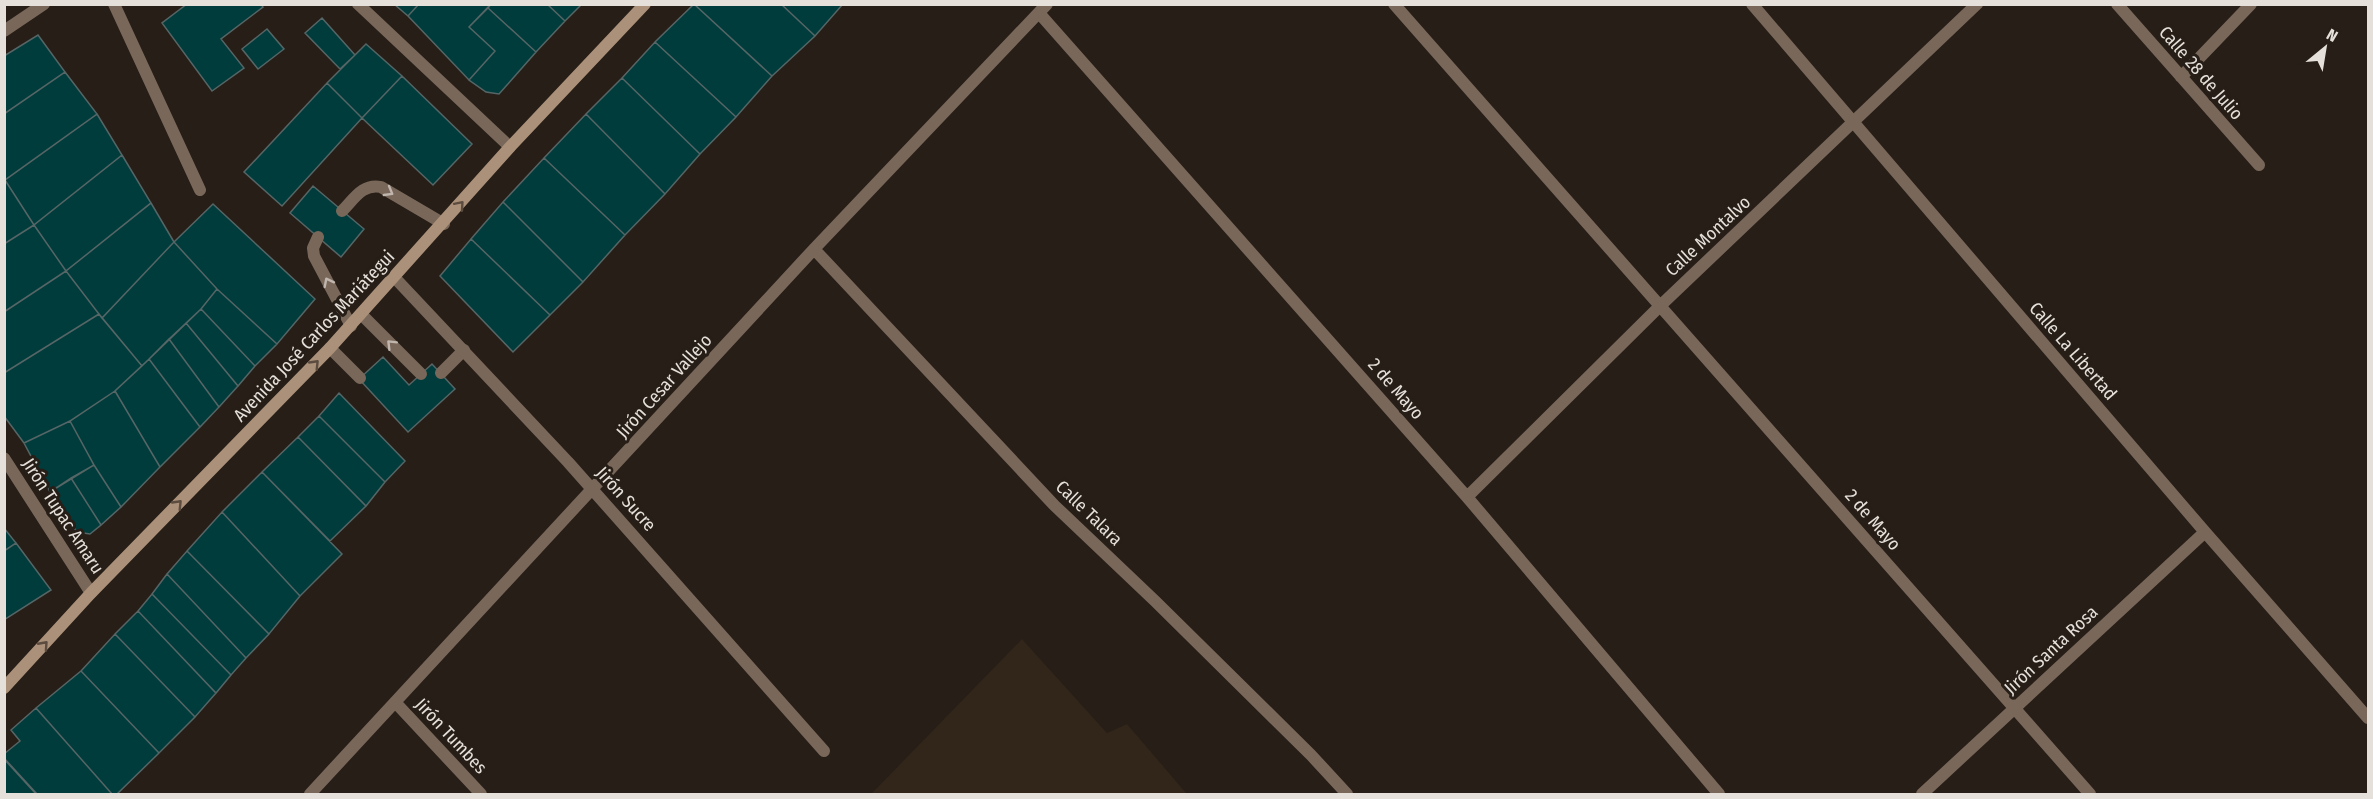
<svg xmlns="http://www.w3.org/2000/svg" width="2373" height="799" viewBox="0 0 2373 799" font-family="'Fira Sans Condensed',sans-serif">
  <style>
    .built { fill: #322519 }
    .building { fill: #013c3d; stroke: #566565; stroke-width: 1.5 }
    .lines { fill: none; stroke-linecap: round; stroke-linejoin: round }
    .service { stroke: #79685a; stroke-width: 12 }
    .minor { stroke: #79685a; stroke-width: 12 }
    .secondary { stroke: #ac917a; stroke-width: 12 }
    .oneway { stroke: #c0b6ae }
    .oneway2 { stroke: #5c4c3f }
    .labels { text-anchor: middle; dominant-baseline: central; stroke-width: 6; stroke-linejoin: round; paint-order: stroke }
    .street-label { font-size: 18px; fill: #e6e0db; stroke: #261e17 }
  </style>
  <rect width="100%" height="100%" fill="#261e17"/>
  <!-- built -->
  <path class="built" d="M1022,639L1107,733L1127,724L1187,794H871Z"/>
  <!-- building -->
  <path class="building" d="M187,4H261L263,7L221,39L244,68L212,91L162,23Z
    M394,4H419L408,16Z
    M419,4H491L469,27L495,51L469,80L408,16Z
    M491,4H547L565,21L536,52L488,8Z
    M547,4H582L565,21Z
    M694,4H781L815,36L772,76Z
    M694,4L772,76L736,117L655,42Z
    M781,4H843L815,36Z
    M488,8L536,52L499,94L486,92L469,80L495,51L469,27Z
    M322,18L355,55L340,69L305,33Z
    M267,29L284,49L258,69L242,49Z
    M38,35L65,72L4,114V56Z
    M655,42L736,117L700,154L622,78Z
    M366,44L402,76L362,118L327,83Z
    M65,72L97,114L5,180L4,114Z
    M402,76L472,144L433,185L362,118Z
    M622,78L700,154L665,194L586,114Z
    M327,83L362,118L282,206L244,172Z
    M97,114L122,155L34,225L5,180Z
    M586,114L665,194L625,235L544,158Z
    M122,155L151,203L66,271L34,225Z
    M544,158L625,235L583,282L503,202Z
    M5,180L34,225L4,244V181Z
    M313,186L364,229L341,257L290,213Z
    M503,202L583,282L550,315L471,239Z
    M151,203L174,242L102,318L66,271Z
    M213,204L315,299L277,344L217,289L174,242Z
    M34,225L66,271L4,312V244Z
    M471,239L550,315L513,352L440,276Z
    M174,242L217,289L201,309L142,366L102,318Z
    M66,271L99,314L4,373V312Z
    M217,289L277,344L255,366L201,309Z
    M201,309L255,366L238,386L186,323Z
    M99,314L142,366L115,391L70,421L24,443L4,416V373Z
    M186,323L238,386L219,407L169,339Z
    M169,339L219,407L200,427L149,359Z
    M383,357L409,385L432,364L455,389L408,432L359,379Z
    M149,359L200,427L160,467L115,391Z
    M115,391L160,467L121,507L94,465L70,421Z
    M339,393L405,461L385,482L319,416Z
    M319,416L385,482L366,506L298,437Z
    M70,421L94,465L50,492L24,443Z
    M298,437L366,506L330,541L262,472Z
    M94,465L121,507L101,525L71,478Z
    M262,472L342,554L300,596L222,512Z
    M71,478L101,525L90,534L77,532L50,492Z
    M222,512L300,596L269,634L187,551Z
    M4,528L16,543L4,551Z
    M16,543L51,590L4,620V551Z
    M187,551L269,634L246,658L167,574Z
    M167,574L246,658L231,675L152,594Z
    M152,594L231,675L216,693L138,611Z
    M138,611L216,693L195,717L115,634Z
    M115,634L195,717L159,753L81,671Z
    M81,671L159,753L117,794H112L36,708Z
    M36,708L112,794H37L4,758V754L20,741L11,730Z
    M4,759L36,794H4Z"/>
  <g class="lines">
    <!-- service -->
    <path class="service" d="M342,211C354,199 363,183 381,187L444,224
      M318,237L313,248L314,256L351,326
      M361,314L421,374
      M330,348L360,378
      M441,373L464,350"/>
    <!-- minor -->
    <path class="minor" d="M114,4L200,190
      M358,4L510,147
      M1394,4L2090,794
      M1752,4L2205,532L2368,718
      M2117,4L2259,165
      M1039,13L1467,497L1719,794
      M4,31L44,4
      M2181,77L2251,4
      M814,249L1055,506L1155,601L1311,755L1347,794
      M395,278L568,462L824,751
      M4,458L91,593
      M1467,497L1660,306L1977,4
      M395,702L481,794
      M310,794L814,249L1047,4
      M1922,794L2205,532"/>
    <!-- secondary -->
    <path class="secondary" d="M4,688L91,593L330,348L510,147L645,4"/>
  </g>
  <!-- one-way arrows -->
  <defs><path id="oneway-chevron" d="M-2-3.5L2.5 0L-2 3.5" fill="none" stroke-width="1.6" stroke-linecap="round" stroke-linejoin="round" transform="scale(1.5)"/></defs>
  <g class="oneway">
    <use href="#oneway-chevron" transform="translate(389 192) rotate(30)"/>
    <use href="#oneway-chevron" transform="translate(328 282) rotate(-117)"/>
    <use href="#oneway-chevron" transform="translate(391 344) rotate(-135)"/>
  </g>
  <g class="oneway2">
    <use href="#oneway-chevron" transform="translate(460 205) rotate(-49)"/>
    <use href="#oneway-chevron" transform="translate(315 364) rotate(-46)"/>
    <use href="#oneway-chevron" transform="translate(178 504) rotate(-46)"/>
    <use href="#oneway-chevron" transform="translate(44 645) rotate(-48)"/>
  </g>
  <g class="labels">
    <!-- street labels -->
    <g class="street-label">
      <text transform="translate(2201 73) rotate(49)">Calle 28 de Julio</text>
      <text transform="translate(1708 236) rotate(-43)">Calle Montalvo</text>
      <text transform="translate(314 336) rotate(-47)">Avenida José Carlos Mariátegui</text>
      <text transform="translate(2073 351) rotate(49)">Calle La Libertad</text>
      <text transform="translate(664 386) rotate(-48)">Jirón Cesar Vallejo</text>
      <text transform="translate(1396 389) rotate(49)">2 de Mayo</text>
      <text transform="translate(626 499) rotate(48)">Jirón Sucre</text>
      <text transform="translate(1089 513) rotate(44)">Calle Talara</text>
      <text transform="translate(63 516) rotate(57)">Jirón Tupac Amaru</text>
      <text transform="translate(1873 520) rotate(49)">2 de Mayo</text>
      <text transform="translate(2051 650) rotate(-43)">Jirón Santa Rosa</text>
      <text transform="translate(451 736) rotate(47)">Jirón Tumbes</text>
    </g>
  </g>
  <!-- border -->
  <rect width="2373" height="799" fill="none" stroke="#e6e0db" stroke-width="12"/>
  <!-- north arrow -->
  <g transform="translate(2325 48) rotate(30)" stroke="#261e17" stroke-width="4.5" paint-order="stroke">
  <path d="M0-4.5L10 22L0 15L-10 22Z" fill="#e6e0db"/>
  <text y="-9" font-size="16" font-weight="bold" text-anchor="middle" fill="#e6e0db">N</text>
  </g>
</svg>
